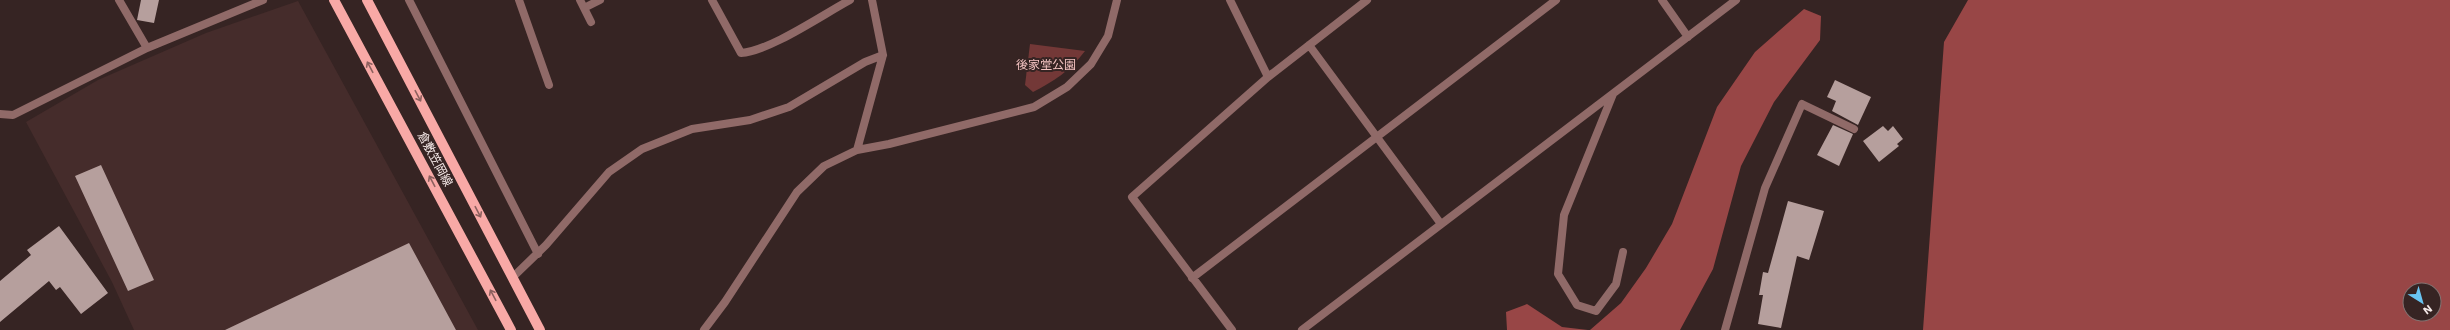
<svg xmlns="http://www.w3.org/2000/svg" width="2450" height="330" viewBox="0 0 2450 330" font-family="'Work Sans','Noto Sans JP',sans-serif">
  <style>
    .built { fill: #452c2b }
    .green { fill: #733837 }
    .forest { fill: #984646; fill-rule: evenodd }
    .building { fill: #b69f9d }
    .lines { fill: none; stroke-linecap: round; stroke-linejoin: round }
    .minor { stroke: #906a68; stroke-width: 8 }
    .primary { stroke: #f8a9a6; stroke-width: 10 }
    .oneway { stroke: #8d605e }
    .labels { text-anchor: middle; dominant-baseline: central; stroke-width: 4; stroke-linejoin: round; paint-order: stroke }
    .park-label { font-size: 12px; fill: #f4c3c1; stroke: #362423 }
    .street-label { font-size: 12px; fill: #f6eae9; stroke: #362423 }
  </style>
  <rect width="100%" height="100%" fill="#362423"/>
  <!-- built -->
  <path class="built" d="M298,1L478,330H134L112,282L26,122L98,80L206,33Z"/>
  <!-- green -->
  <path class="green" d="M1030,44L1085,51C1070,71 1054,81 1033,92L1025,85Z"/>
  <!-- forest -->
  <path class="forest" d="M1968,0H2450V330H1923L1944,42ZM2410,290H2434V314H2410Z
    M1804,9L1821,16L1820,40L1774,102L1741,166L1713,269L1680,330H1590L1621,303L1646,268L1672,224L1717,107L1755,52Z
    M1527,304L1562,327L1588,330H1507L1506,312Z"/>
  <!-- building -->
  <path class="building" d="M141,0H159L154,23L137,20Z
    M1835,80L1871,97L1858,125L1832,111L1836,101L1827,97Z
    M1833,125L1853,134L1839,166L1817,155Z
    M1883,126L1888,131L1893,126L1903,139L1897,144L1899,146L1879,162L1863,141Z
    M101,165L154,280L128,291L75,176Z
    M1788,201L1824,211L1809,260L1797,256L1781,328L1758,324L1763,295H1759L1763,272L1768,273Z
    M59,226L108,293L81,314L60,287L56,290L49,281L0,322V281L31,255L27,250Z
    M409,243L456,330H225Z"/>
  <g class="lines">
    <!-- minor -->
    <path class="minor" d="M119,0L147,48
      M409,0L538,254
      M519,0L549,85
      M580,0L591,22
      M712,0L741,53C770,51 822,15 850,0
      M1230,0L1268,77
      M1662,0L1688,37
      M584,8L600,0
      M1309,45L1441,224
      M1613,94L1564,215L1558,274L1577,305L1596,311L1616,284L1623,252
      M0,114L13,115L147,48L263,0
      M857,150L883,55L872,0
      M513,277L546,245L609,172L642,149L692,129L750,120L789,107L865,62L883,55
      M1192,278L1556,0
      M704,330L725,302L797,192L824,166L857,150L889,144L1034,107L1067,87L1091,64L1108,36L1117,0
      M1232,330L1132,197L1268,77L1367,0
      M1302,330L1736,0
      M1725,330L1765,188L1802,104L1854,129"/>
    <!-- primary -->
    <path class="primary" d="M334,0L511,330
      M367,0L540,330"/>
  </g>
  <!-- one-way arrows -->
  <defs><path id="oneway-shaft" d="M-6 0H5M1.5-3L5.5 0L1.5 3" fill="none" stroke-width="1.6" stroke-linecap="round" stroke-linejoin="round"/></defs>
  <g class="oneway">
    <use href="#oneway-shaft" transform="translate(370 67) rotate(-118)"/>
    <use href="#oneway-shaft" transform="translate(418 96) rotate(62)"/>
    <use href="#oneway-shaft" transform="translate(432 181) rotate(-118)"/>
    <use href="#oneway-shaft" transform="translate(478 212) rotate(62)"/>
    <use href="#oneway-shaft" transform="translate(493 295) rotate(-118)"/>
  </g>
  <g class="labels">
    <!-- park labels -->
    <g class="park-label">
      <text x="1046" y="65">後家堂公園</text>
    </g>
    <!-- street labels -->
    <g class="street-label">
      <text transform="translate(435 159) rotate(62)">倉敷笠岡線</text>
    </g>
  </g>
  <!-- north arrow -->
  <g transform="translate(2422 302) rotate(143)"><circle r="19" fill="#362423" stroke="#837372"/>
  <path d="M0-3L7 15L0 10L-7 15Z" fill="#69c4f1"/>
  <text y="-6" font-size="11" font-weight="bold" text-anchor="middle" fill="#f6eae9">N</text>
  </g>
</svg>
